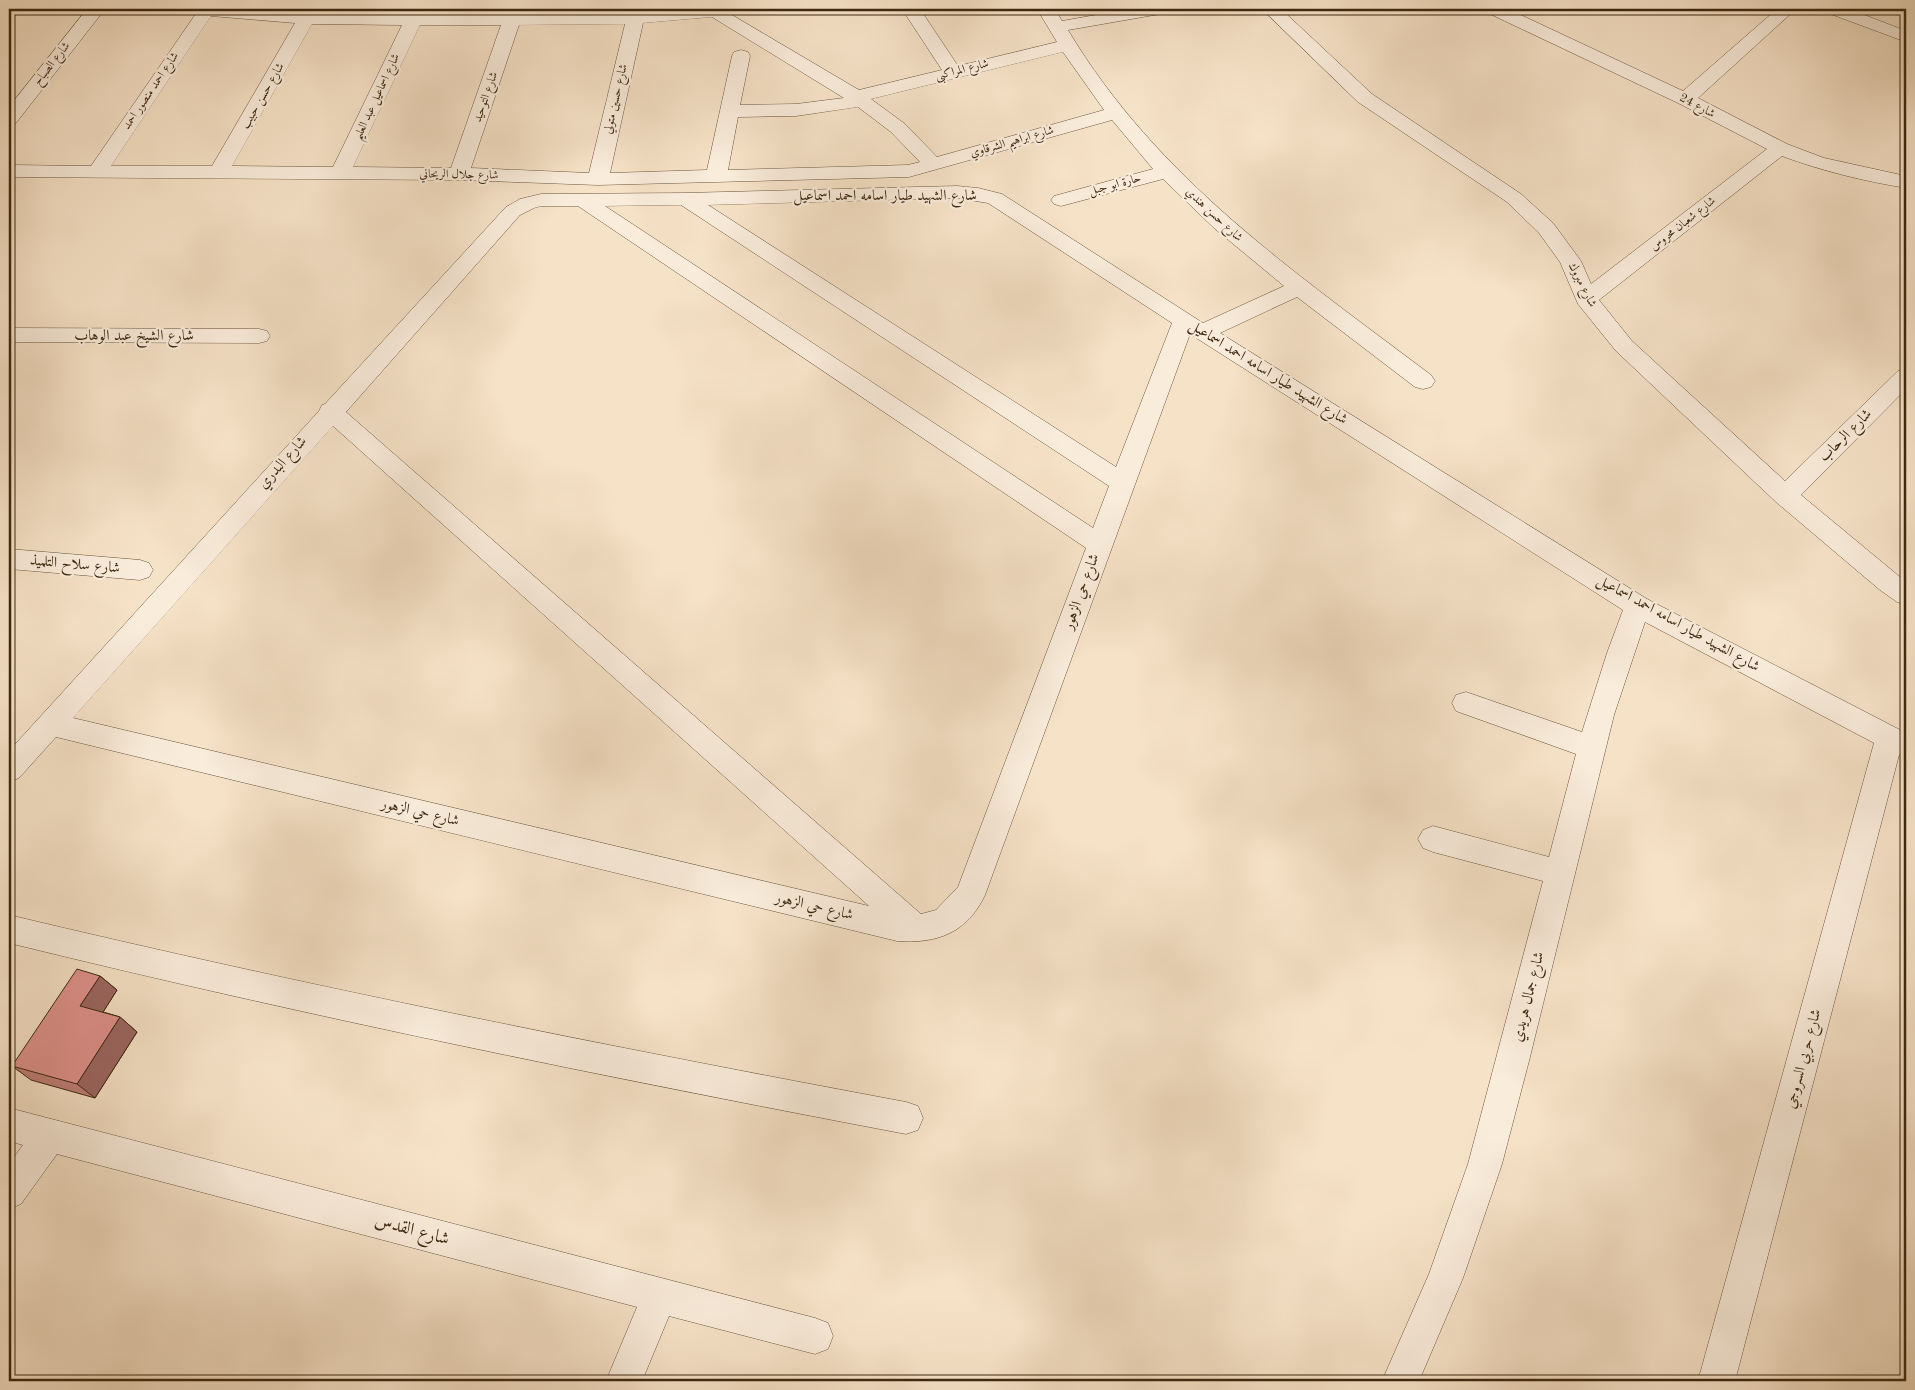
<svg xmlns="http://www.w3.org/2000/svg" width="1915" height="1390" viewBox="0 0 1915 1390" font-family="'Old Standard TT',Amiri,serif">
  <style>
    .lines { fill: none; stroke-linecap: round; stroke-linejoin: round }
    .minor-casing { stroke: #6b563e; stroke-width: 1 }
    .minor { fill: #f9ecdb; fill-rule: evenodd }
    .wall { fill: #bf7d78; stroke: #3d2810 }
    .shaded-wall { fill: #9b6661; stroke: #3d2810 }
    .building { fill: #de918b; stroke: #3d2810 }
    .labels { text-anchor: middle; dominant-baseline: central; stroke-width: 4.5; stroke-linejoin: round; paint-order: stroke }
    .far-street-label { font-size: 12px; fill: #3d2810; stroke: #f9ecdb }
    .street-label { font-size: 15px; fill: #3d2810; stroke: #f9ecdb }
    .near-street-label { font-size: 18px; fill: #3d2810; stroke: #f9ecdb }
  </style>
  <rect width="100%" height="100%" fill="#f6e2c7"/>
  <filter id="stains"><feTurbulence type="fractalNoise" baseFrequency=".004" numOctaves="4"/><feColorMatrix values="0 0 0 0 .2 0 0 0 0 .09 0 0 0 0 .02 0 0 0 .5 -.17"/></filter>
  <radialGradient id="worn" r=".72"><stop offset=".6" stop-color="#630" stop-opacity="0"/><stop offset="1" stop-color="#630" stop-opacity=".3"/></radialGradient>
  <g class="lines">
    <!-- minor casing -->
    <g class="minor-casing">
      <path id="minor" d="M87,9H105L16,123L9,125V107Z
        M184,9H241L305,13L417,15L613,14L694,9H743L740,13L732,15L859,90L942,70L902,9H920L958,66L1057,42L1037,9H1055L1062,21L1130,9H1169L1166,13L1160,14L1068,30C1157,179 1296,273 1431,375L1435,381L1431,387L1423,389L1415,387L1297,297L1220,333L1647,599L1906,733V758L1899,755L1735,1381H1698L1874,743L1645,622L1614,715L1530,1057L1502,1164L1463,1278L1419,1381H1382L1429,1274L1468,1164L1543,881L1433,852L1423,848L1418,839L1423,830L1433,826L1549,857L1576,754L1456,711L1452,703L1456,695L1466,692L1582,732L1607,653L1623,610L1190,334L985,895C967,933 937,944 897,941L56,737L19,778L9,782V751L319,411L322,405L325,404L506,207L520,199L541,194L685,193L957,186L978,188L1002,194L1203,323L1284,286L1214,228L1163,179L1061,206L1054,204L1051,200L1054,196L1153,169L1112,120L909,177L598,185L459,180L9,177V165L91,166L195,15L187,13ZM211,16L295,23L212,166H111ZM712,17L844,98L796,104L740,105L750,56L748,52L741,50L734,52L732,56L707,170L610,173L643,23ZM312,24L402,25L333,167L232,166ZM625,24L589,173L471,168L519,25ZM420,25H501L451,168L353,167ZM1063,52L1104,110L937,157L905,124L871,99ZM858,107L891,132L920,162L908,165L728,170L738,117L796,116ZM957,198L988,203L1172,323L1116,467L708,205ZM681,205L1109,486L1093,528L605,206ZM541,206H578L1086,548L958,887L936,910L921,914L346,412L520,215L534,208ZM333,426L869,906L73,718Z
        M1262,9H1281L1372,94L1521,194L1553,223L1581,261L1591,284L1767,149L1678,103L1488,13L1485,9H1508L1683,91L1777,9H1796L1698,98L1787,144L1824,158L1906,176V188C1864,181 1822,171 1782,156L1599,300L1632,341L1785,481L1898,371L1906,368V389L1801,495L1906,582V605L1897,602L1880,590L1776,502L1616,351L1578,304L1560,262L1539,233L1507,202L1358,102Z
        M1825,9H1849L1906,31V42L1828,13Z
        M9,328L259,329L267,331L270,336L267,341L259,343L9,342Z
        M9,549L140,560L149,563L153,570L149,577L140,580L9,569Z
        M9,915C306,986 606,1046 906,1102L918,1106L923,1118L918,1130L906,1134C605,1077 306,1016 9,943Z
        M9,1108L815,1318L828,1323L833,1336L828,1349L815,1354L669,1316L642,1381H606L637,1307L57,1154L21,1204L9,1209V1164L23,1145L9,1141Z"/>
    </g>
    <!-- minor -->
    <use href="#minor" class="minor"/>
  </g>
  <!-- wall -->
  <path class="wall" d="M100,976L117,990L103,1012L120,1017L137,1032L95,1098L31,1080L12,1066Z"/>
  <!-- shaded-wall -->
  <path class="shaded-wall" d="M100,976L117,990L98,1020L80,1006Z
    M120,1017L137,1032L95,1098L77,1084Z"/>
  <!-- building -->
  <path class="building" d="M77,969L100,976L80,1006L120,1017L77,1084L12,1066Z"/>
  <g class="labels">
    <!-- far-street labels -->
    <g class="far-street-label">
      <text transform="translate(52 64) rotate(-52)">شارع الصباح</text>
      <text transform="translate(962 70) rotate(-14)">شارع المراكبى</text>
      <text transform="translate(151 91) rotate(-56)">شارع احمد منصور احمد</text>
      <text transform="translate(263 96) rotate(-60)">شارع حسن حبيب</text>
      <text transform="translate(377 97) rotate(-65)">شارع اسماعيل عبد العليم</text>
      <text transform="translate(486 97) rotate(-71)">شارع التوحيد</text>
      <text transform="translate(616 99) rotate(-77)">شارع حسين متولي</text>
      <text transform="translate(1697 106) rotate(28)">شارع 24</text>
      <text transform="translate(1012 142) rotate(-16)">شارع ابراهيم الشرقاوي</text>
      <text transform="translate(459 175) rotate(1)">شارع جلال الريحاني</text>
      <text transform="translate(1115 185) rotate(-15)">حارة ابو جبل</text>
      <text transform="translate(1214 215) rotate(43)">شارع حسن هندي</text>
      <text transform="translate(1683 224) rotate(-38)">شارع شعبان محروس</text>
      <text transform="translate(1582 285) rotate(63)">شارع مبروك</text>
    </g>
    <!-- street labels -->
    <g class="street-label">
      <text x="885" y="196">شارع الشهيد طيار اسامه احمد اسماعيل</text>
      <text x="134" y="336">شارع الشيخ عبد الوهاب</text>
      <text transform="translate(1268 373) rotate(32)">شارع الشهيد طيار اسامه احمد اسماعيل</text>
      <text transform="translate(1846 436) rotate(-45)">شارع الرحاب</text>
      <text transform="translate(283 463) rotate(-48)">شارع البدري</text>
      <text transform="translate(75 565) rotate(5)">شارع سلاح التلميذ</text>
      <text transform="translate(1082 592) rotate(-70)">شارع حي الزهور</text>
      <text transform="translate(1678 624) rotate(29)">شارع الشهيد طيار اسامه احمد اسماعيل</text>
      <text transform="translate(420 813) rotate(13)">شارع حي الزهور</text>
      <text transform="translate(814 907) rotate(13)">شارع حي الزهور</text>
      <text transform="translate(1529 997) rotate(-76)">شارع جمال هريدي</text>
      <text transform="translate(1804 1059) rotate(-75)">شارع حربي السروجي</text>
    </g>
    <!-- near-street labels -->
    <g class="near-street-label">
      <text transform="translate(412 1230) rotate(15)">شارع القدس</text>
    </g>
  </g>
  <!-- margin -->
  <rect width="1915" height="1390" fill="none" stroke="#f6e2c7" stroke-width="30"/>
  <rect x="10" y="10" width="1895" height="1370" fill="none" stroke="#3d2810" stroke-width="2.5"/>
  <rect x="15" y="15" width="1885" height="1360" fill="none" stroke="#3d2810"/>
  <rect width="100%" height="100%" filter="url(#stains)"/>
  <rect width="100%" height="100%" fill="url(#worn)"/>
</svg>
